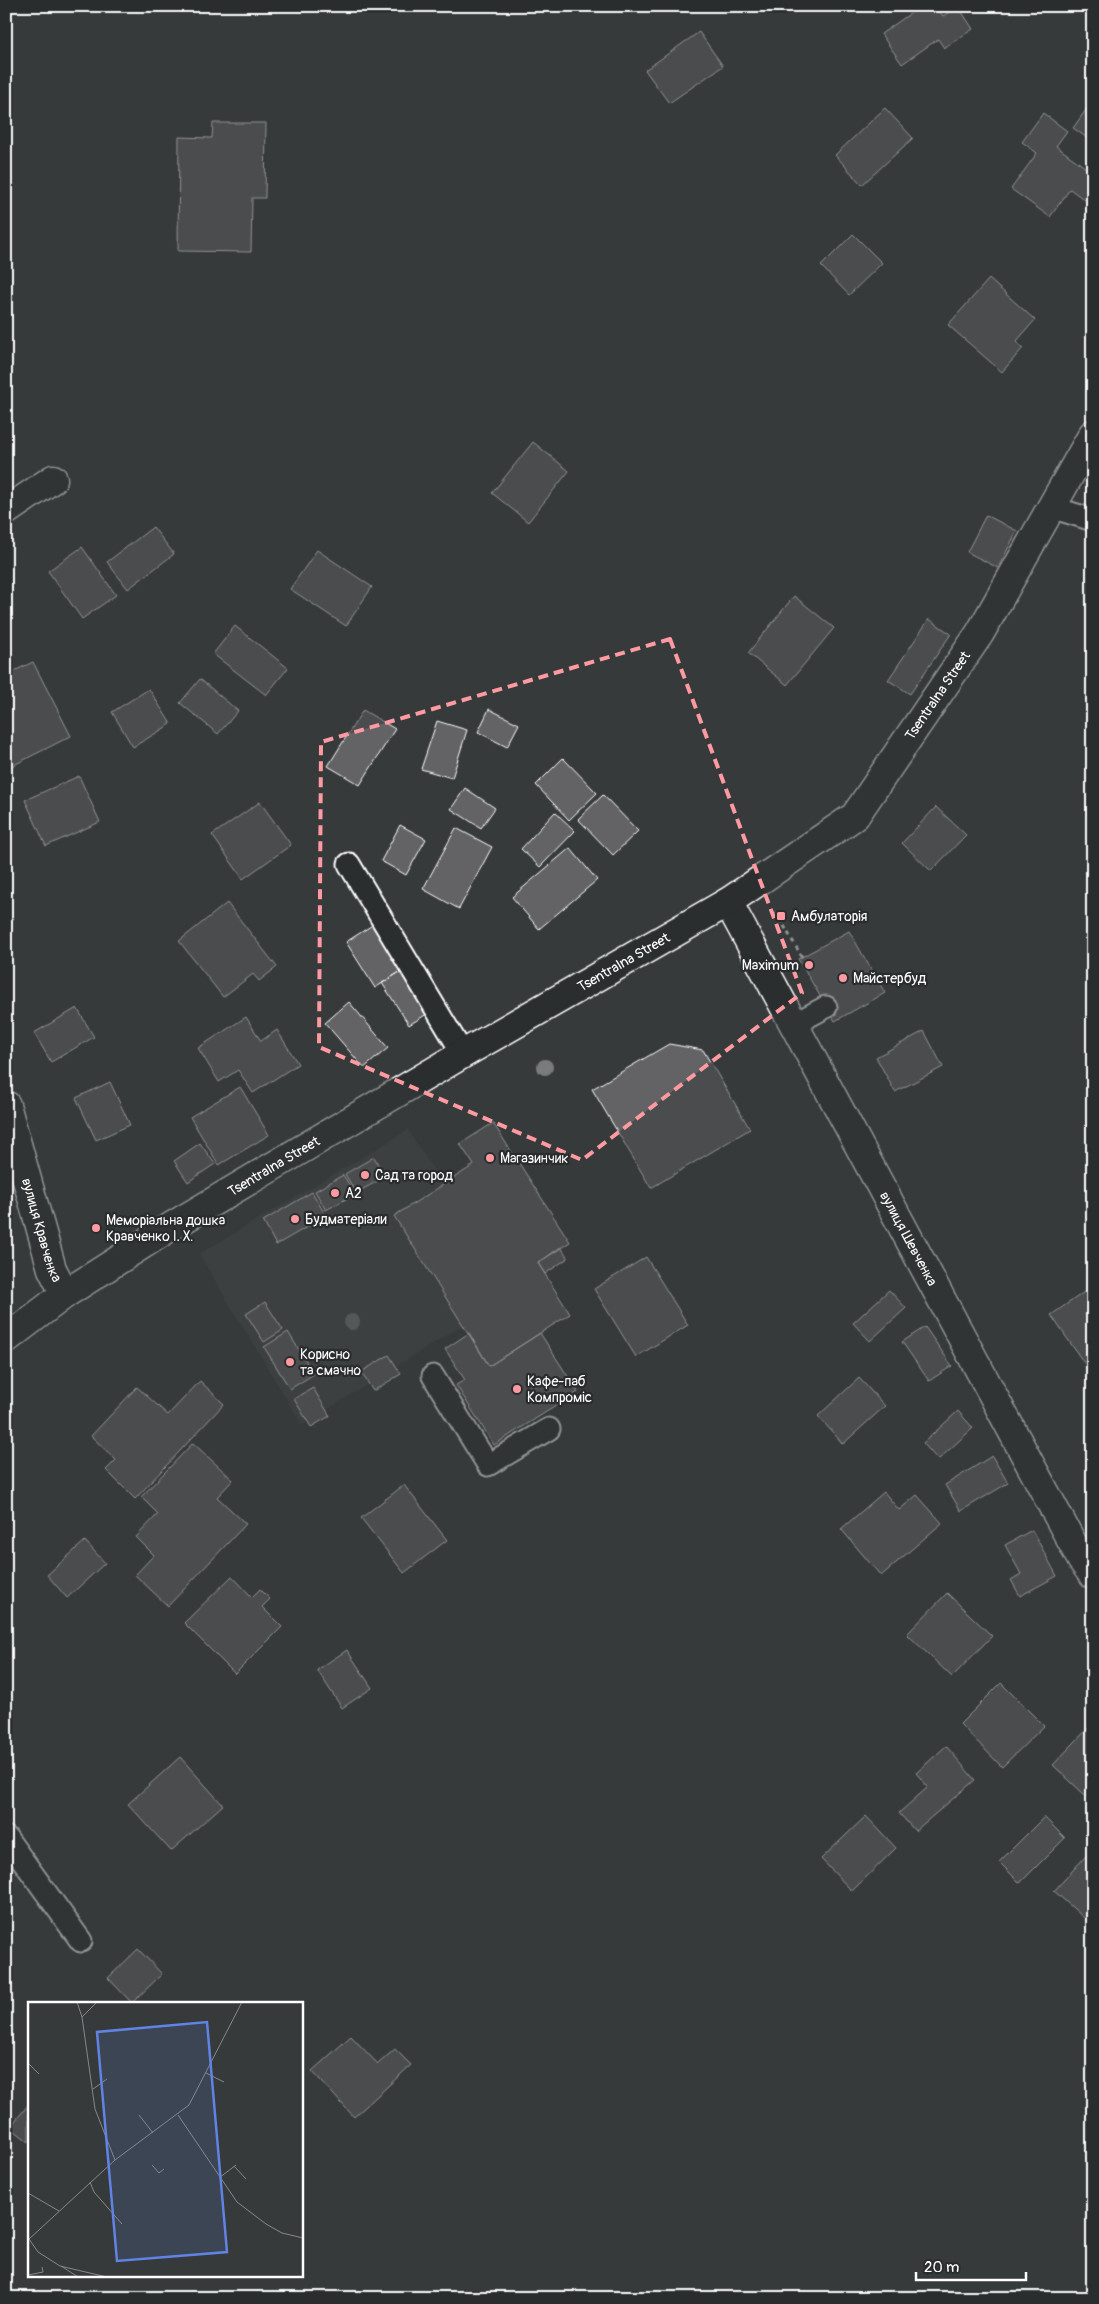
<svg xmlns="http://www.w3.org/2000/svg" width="1099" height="2304" viewBox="0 0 1099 2304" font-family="Pangolin,sans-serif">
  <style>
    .built { fill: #444748 }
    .building { fill: #636465; stroke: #fff }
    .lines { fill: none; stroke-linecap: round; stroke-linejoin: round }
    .lane-casing { stroke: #fff; stroke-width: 25 }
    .street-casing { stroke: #fff; stroke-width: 31 }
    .secondary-casing { stroke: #fff; stroke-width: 31 }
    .path { stroke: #fff; stroke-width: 3; stroke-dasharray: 4 4; stroke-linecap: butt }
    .lane { stroke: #2a2d2e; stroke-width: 21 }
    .street { stroke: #2a2d2e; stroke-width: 28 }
    .secondary { stroke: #2a2d2e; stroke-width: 28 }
    .tree { fill: #7a7c7c }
    .marked { fill: none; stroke: #ff9aa2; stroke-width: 4; stroke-dasharray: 10 6; stroke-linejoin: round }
    .poi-dot { fill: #ff9aa2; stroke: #2a2d2e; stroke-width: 2 }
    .labels { text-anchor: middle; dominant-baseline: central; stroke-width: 4.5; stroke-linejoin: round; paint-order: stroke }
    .street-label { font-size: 14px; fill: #fff; stroke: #2a2d2e }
    .poi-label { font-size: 14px; fill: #fff; stroke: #2a2d2e; text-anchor: start }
    .inset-road { fill: none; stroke: #878989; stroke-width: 1 }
    .view { fill: #6183e4; fill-opacity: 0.15; stroke: #6183e4; stroke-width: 2.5 }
    .inset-edge { fill: none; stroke: #fff; stroke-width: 2.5 }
  </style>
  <rect width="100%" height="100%" fill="#373a3b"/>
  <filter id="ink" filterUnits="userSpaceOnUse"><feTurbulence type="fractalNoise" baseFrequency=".02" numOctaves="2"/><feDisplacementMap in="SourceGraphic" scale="10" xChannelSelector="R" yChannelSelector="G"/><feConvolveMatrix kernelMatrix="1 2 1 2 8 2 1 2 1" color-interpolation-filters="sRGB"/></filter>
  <g filter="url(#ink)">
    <!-- built -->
    <path class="built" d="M408,1130L443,1184L394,1216L463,1325L302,1425L199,1254Z"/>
    <!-- building -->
    <path class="building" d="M921,6H936L943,16L958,6L973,29L944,48L938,39L902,64L881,34Z
      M699,32L723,66L669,103L645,70Z
      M1093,100V142L1073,128Z
      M885,108L913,138L862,185L835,155Z
      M1043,113L1067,131L1056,146L1093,173V206L1070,189L1050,217L1011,189L1037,153L1022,142Z
      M213,123H266L265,198H252L251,252L178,251L179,137L212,138Z
      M853,234L882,263L849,295L821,266Z
      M989,279L1035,320L1016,342L1023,348L1002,372L948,325Z
      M533,442L569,471L528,522L492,493Z
      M986,515L1017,531L998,568L967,552Z
      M153,527L174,554L128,589L107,562Z
      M82,547L116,595L82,619L48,571Z
      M317,550L372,587L346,626L290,589Z
      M794,596L834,628L787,685L748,653Z
      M929,619L951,634L910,694L888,680Z
      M235,626L288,668L266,695L213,654Z
      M33,662L71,736L6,769V724L8,723L6,718V675Z
      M200,679L238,711L218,734L180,703Z
      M149,689L171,724L133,747L112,712Z
      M489,709L519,724L507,747L478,732Z
      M363,710L395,729L360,785L328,766Z
      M437,721L467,730L452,778L421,769Z
      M563,758L597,793L569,820L536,785Z
      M79,776L100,822L46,846L25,800Z
      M465,788L495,808L481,828L451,809Z
      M603,795L638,831L613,855L578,819Z
      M260,802L291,845L243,879L212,835Z
      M936,807L966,835L931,871L902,843Z
      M555,812L575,831L540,867L521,849Z
      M400,825L426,839L406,875L381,861Z
      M456,828L492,847L459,909L423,889Z
      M570,848L597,880L539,929L512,897Z
      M227,903L277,967L259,981L253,974L223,997L179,941Z
      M374,924L403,970L375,988L346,942Z
      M849,931L885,993L835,1021L798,959Z
      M403,970L435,1009L409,1025L382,983Z
      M349,1002L388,1048L364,1068L325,1023Z
      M77,1008L94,1037L51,1062L34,1033Z
      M246,1017L261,1041L277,1030L298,1064L253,1093L238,1070L219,1082L198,1048Z
      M924,1031L943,1067L895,1092L876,1057Z
      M669,1044L703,1050L750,1129L651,1188L592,1089Z
      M110,1082L130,1125L96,1140L76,1098Z
      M240,1087L269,1135L219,1165L190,1117Z
      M493,1123L570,1242L538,1263L570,1314L489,1366L394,1216L474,1165L460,1144Z
      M200,1143L215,1164L188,1182L174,1161Z
      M374,1157L385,1177L356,1193L345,1174Z
      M343,1175L355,1194L326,1210L315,1191Z
      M312,1192L326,1216L276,1245L263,1221Z
      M561,1247L568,1258L545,1274L538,1263Z
      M646,1257L688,1325L636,1357L594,1289Z
      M1093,1286V1372L1091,1373L1051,1315Z
      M889,1290L906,1308L870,1341L853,1323Z
      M265,1302L283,1330L264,1342L246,1314Z
      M925,1327L952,1366L929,1381L902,1342Z
      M288,1332L314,1374L290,1389L264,1347Z
      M469,1333L489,1366L540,1333L578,1392L494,1445L456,1385L465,1380L445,1349Z
      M389,1355L401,1374L373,1391L361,1372Z
      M859,1378L885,1406L843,1444L818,1416Z
      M200,1381L224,1404L135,1499L106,1470L116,1460L91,1436L137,1387L168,1415Z
      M313,1388L330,1416L311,1427L294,1399Z
      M958,1411L973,1428L938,1460L923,1443Z
      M193,1443L233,1480L217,1497L246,1524L168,1606L135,1575L154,1555L136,1537L158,1514L141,1497Z
      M992,1456L1008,1483L961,1511L945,1485Z
      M404,1485L447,1540L404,1573L361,1518Z
      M884,1492L899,1510L917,1495L942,1523L881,1576L841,1529Z
      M1032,1530L1057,1576L1020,1596L1011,1580L1021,1574L1005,1545Z
      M85,1541L105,1563L67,1598L47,1575Z
      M232,1576L252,1597L260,1589L270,1599L262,1607L282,1627L235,1674L184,1623Z
      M947,1593L992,1636L952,1677L907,1634Z
      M347,1650L372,1688L342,1708L317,1670Z
      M1001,1683L1044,1726L1002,1767L960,1724Z
      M1093,1723V1791L1087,1797L1053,1765Z
      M946,1746L975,1780L915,1831L899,1813L928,1787L916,1773Z
      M180,1757L223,1805L171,1851L128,1804Z
      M866,1816L896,1848L852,1891L821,1859Z
      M1044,1817L1065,1838L1020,1883L999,1862Z
      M1093,1848V1926L1054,1891Z
      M138,1949L162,1974L132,2003L108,1978Z
      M351,2036L378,2064L395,2049L411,2065L354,2117L312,2071Z
      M29,2104V2142L10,2127Z"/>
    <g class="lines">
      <!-- lane casing -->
      <g class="lane-casing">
        <path id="lane" d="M1051,507L1093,520
          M349,864L463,1054
          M794,1024L826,1007
          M433,1376L488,1465L549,1429
          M6,1837L81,1941"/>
      </g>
      <!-- street casing -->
      <g class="street-casing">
        <g id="street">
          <path d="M6,511L53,479"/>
          <path id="s1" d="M728,902L1081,1559L1093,1575"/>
          <path id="s2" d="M6,1105L52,1269L65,1294"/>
        </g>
      </g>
      <!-- secondary casing -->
      <g class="secondary-casing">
        <g id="secondary">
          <path id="s3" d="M6,1339L65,1294L167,1229L463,1054L728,902L855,816L980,633L1093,434"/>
        </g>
      </g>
      <!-- path -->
      <path class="path" d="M776,912L802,957"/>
      <!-- lane -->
      <use href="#lane" class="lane"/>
      <!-- street -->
      <use href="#street" class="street"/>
      <!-- secondary -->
      <use href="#secondary" class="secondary"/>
    </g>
    <!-- trees -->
    <g class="tree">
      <circle cx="545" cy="1067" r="8"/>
      <circle cx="352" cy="1322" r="8"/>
    </g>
  </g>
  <!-- marked area -->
  <path d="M0 0H1099V2304H0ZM670,639L802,993L582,1160L319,1047L321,742Z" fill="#373a3b" fill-opacity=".55" fill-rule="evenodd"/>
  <path class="marked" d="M670,639L802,993L582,1160L319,1047L321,742Z"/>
  <!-- markers -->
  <g class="poi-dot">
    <rect x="776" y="911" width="10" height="10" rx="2.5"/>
    <circle cx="809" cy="965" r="5"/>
    <circle cx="843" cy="978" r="5"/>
    <circle cx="490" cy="1158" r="5"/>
    <circle cx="365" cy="1175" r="5"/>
    <circle cx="335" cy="1193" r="5"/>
    <circle cx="295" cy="1219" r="5"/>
    <circle cx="96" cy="1228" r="5"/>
    <circle cx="290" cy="1362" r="5"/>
    <circle cx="517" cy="1389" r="5"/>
  </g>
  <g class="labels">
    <!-- street labels -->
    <g class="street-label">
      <text stroke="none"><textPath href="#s3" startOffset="1144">Tsentralna Street</textPath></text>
      <text stroke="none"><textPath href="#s3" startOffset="724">Tsentralna Street</textPath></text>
      <text stroke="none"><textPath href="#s3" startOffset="319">Tsentralna Street</textPath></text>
      <text stroke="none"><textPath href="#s2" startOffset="130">вулиця Кравченка</textPath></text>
      <text stroke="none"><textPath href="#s1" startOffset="382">вулиця Шевченка</textPath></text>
    </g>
    <!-- poi labels -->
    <g class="poi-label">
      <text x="791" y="916">Амбулаторія</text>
      <text x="799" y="965" text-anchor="end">Maximum</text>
      <text x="853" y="978">Майстербуд</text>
      <text x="500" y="1158">Магазинчик</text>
      <text x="375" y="1175">Сад та город</text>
      <text x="345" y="1193">A2</text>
      <text x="305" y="1219">Будматеріали</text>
      <text x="106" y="1220">Меморіальна дошка<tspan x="106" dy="16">Кравченко І. Х.</tspan></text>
      <text x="300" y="1354">Корисно<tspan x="300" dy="16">та смачно</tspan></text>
      <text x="527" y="1381">Кафе-паб<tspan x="527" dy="16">Компроміс</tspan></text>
    </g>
  </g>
  <!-- overview -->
  <g transform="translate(28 2002)">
    <rect width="275" height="275" fill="#373a3b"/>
    <path class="inset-road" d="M49,0L54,15L67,107L87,158M54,15L69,0M0,61L11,72M178,71L196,80M65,87L79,77M111,113L125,131M150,113L209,200L238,222L254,231L275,236M124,163L131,171L136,167M206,164L218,177M191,176L208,163M62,180L66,190L94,222M0,191L31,209M1,237L10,250L32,264L79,275M0,238L87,158L161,103L214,0M33,264L50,275M0,273L15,270L14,265"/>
    <path class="view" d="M179,20L199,250L89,259L69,30Z"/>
    <rect width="275" height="275" class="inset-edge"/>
  </g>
  <!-- margin -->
  <rect width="1099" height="2304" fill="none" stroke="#2a2d2e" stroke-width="25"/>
  <rect x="12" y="12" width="1074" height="2279" fill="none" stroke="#fff" stroke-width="2" filter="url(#ink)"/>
  <!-- scale -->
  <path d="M916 2272v8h110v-8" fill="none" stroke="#ffffff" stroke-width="2.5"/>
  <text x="924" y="2272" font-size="15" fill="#ffffff" stroke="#2a2d2e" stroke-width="4" paint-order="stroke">20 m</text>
</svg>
